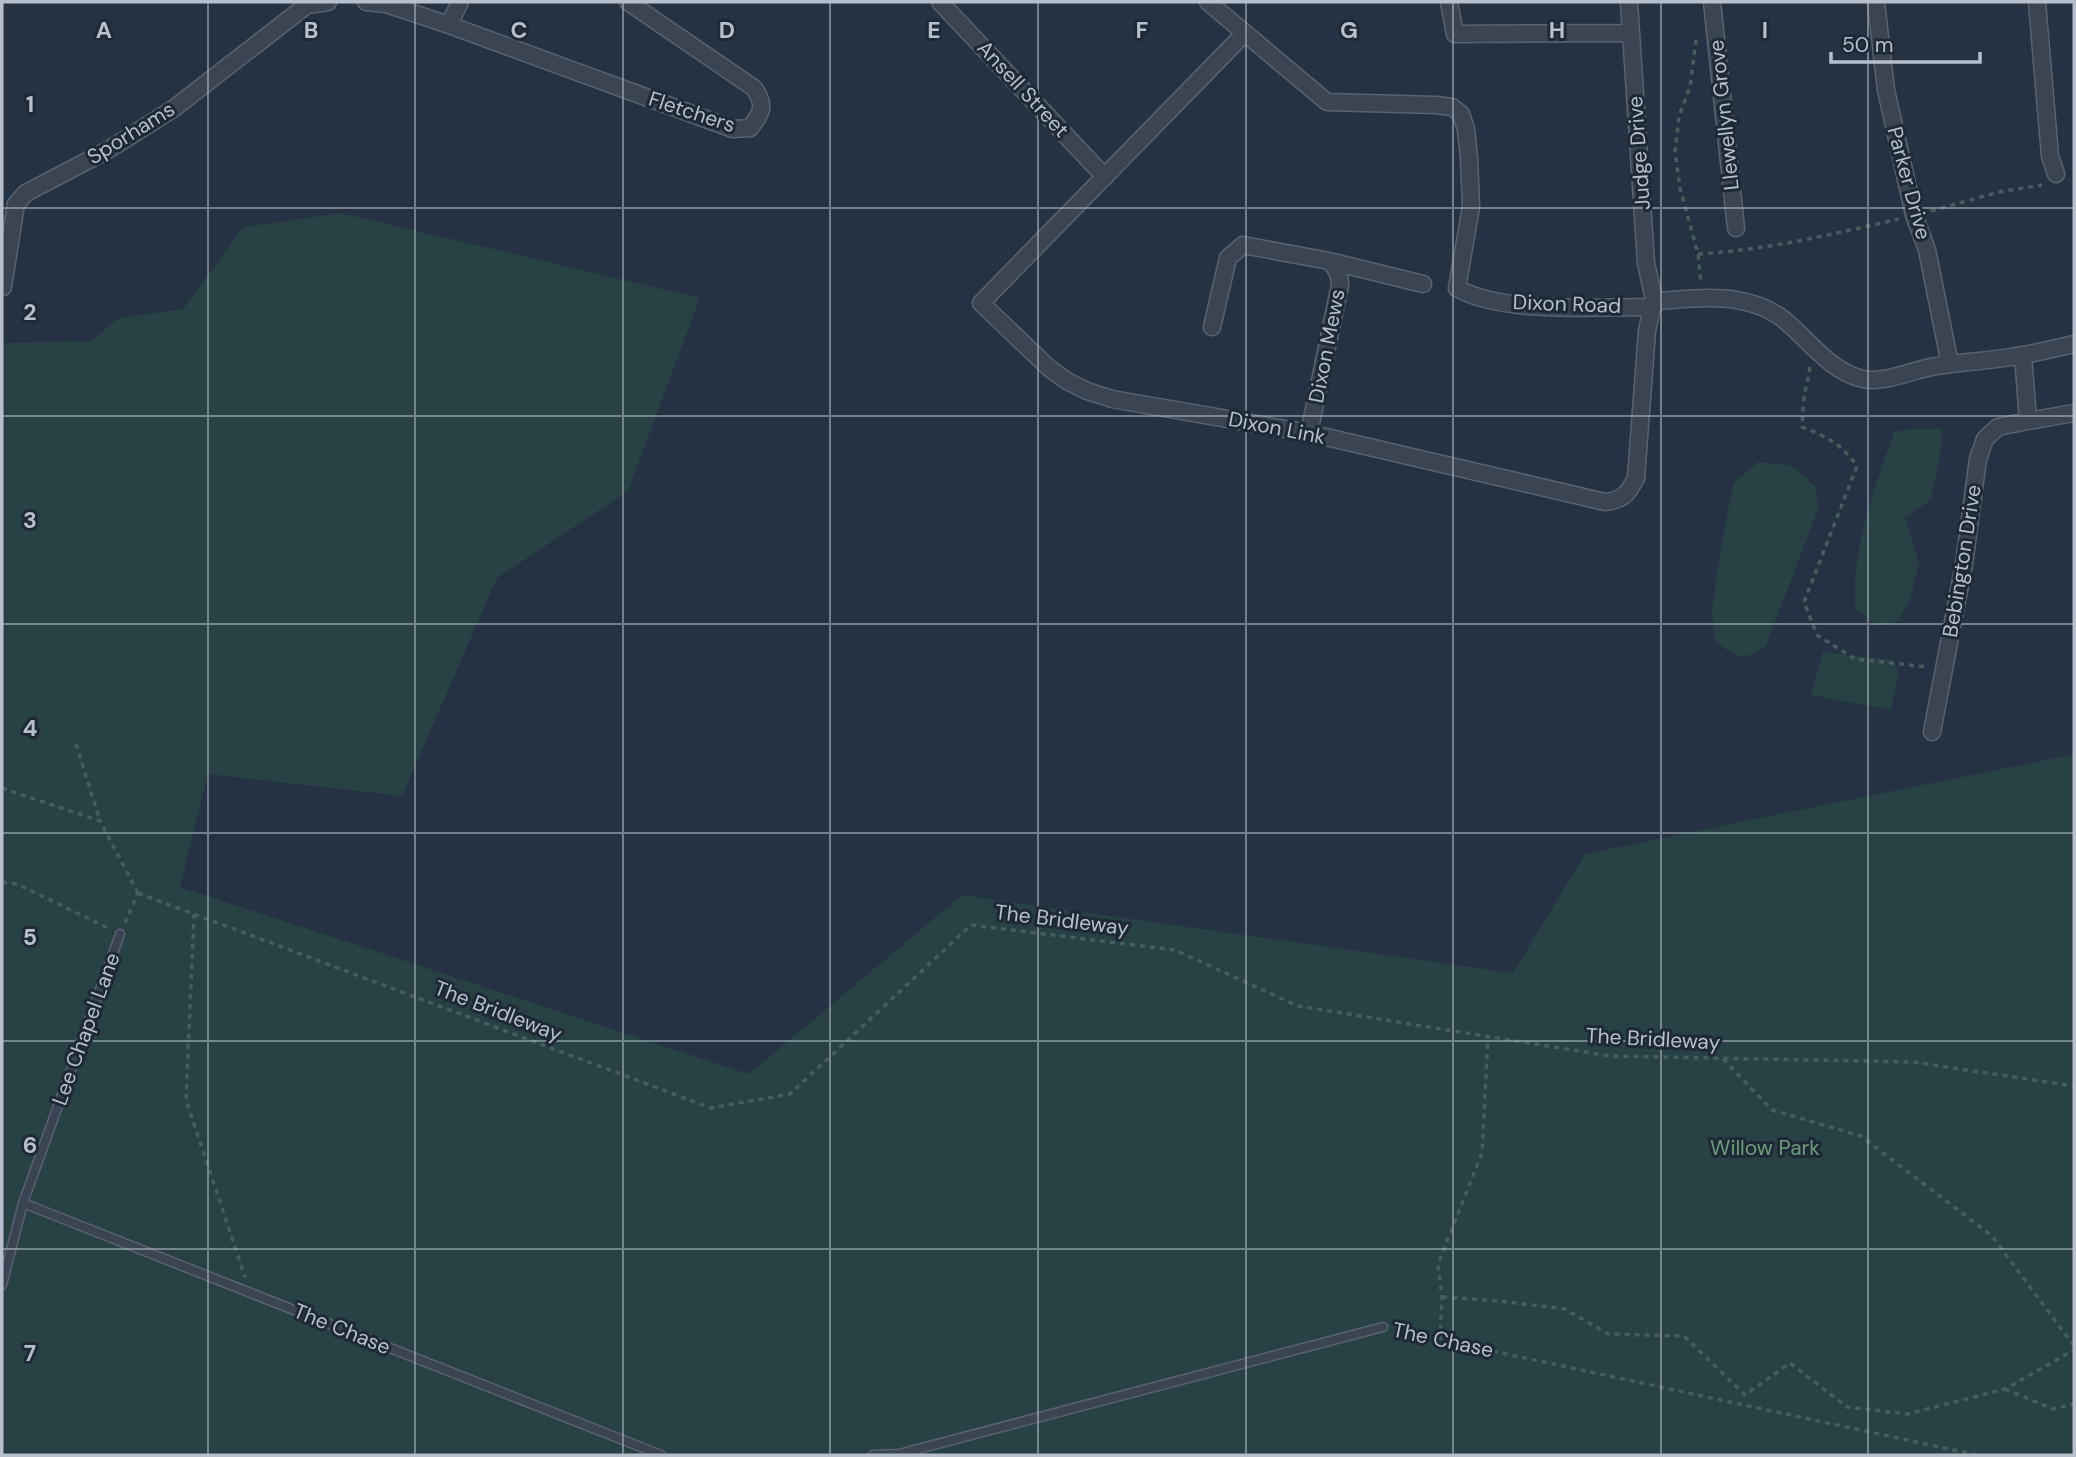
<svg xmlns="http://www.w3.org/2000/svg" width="2076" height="1457" viewBox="0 0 2076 1457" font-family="'DM Sans',sans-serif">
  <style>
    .green { fill: #274144 }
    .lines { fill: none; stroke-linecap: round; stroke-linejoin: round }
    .service-casing { stroke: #586270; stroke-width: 11 }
    .minor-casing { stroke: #586270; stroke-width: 19 }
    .path { stroke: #465d60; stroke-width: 3.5; stroke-dasharray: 5 5; stroke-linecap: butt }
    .service { stroke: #3a4453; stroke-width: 8 }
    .minor { stroke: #3a4453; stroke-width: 16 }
    .grid { fill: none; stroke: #b7bfcc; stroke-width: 2; stroke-opacity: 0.55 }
    .labels { text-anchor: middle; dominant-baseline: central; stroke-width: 6; stroke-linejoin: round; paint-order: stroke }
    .street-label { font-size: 21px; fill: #b7bfcc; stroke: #1e2938 }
    .park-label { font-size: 21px; fill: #6d9e79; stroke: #1e2938 }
    .grid-label { font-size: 23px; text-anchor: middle; font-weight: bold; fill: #b7bfcc; stroke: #1e2938; stroke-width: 6; stroke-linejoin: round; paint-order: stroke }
  </style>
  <rect width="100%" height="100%" fill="#253243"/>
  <!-- green -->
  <path class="green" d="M341,213L700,298L628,491L497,578L402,796L208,774L180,887L749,1074L962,895L1513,973L1585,854L2074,754V1455H2V343L91,341L119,318L183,309L243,227Z
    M1908,429H1941L1942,445L1931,500L1905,517L1919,563L1910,599L1898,621L1878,626L1855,608C1852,546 1874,490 1894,432Z
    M1758,462L1792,466L1815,486L1819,507L1766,645C1744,663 1735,657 1715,641L1712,612L1717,571L1733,483Z
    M1823,652L1893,660L1899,672L1891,710L1811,695Z"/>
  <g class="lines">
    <!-- service casing -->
    <g class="service-casing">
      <path id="service" d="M23,1203L661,1455
        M2,1285L23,1203L120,934
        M873,1455L899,1454L1383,1327"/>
    </g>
    <!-- minor casing -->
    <g class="minor-casing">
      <path id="minor" d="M366,2L386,4L449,25L733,129L750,128C762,112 766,106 754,88L628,2
        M940,2L1105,177
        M1208,2L1327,102L1436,105L1452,107L1461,114L1466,129L1469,158L1471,207L1457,288C1501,314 1600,307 1652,307L1659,301C1700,297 1748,292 1783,319C1809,340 1829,371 1863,379C1886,384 1914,369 1937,366C1961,362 1987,361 2011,357C2032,354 2053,349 2074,344
        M1449,2L1455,34L1631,33
        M1629,2L1646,263L1655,304
        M1712,2L1736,228
        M1876,2L1886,90L1914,215L1927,250L1950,364
        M2037,2L2050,156L2056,174
        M307,5L328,2
        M449,25L460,2
        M1244,34L981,303L1049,368L1067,381L1087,391L1112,399L1309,433L1605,502C1623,500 1628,494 1636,478L1647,331L1652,307
        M1329,261L1423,284
        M3,287L16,204L26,193L108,150L173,109L307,5L306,2
        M1212,327L1228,258L1243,245L1329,261C1337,268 1340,275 1340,285L1309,433
        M2023,355L2028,421L2074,413
        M1932,732L1964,564L1978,459L1985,439L1998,427L2028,421"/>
    </g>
    <!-- path -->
    <path class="path" d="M1696,40L1690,87L1679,116L1675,152L1680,188L1698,254L1701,282
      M1931,211L1999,192L2042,185
      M1698,254C1767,250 1833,234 1899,219
      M1810,367L1804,397L1802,427C1828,437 1841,444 1857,466L1804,602L1817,635L1855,659L1928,667
      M76,744L100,821
      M2,788L100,821L138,893
      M2,882L17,884L108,928
      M138,893L711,1108L790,1094L971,925L1175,950L1298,1006L1610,1056L1913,1062L2074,1086
      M194,914L186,1100L245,1277
      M125,923L138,893
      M1723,1059L1772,1110L1861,1136L1992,1236L2074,1346
      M1442,1297L1499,1301L1565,1309L1608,1334L1684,1336L1745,1395L1790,1363L1847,1407L1908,1414L2005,1389L2074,1350
      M1395,1330L1977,1455
      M1440,1340L1442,1297L1438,1264L1482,1153L1488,1037
      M2005,1389L2053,1409L2074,1404"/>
    <!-- service -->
    <use href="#service" class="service"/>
    <!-- minor -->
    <use href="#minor" class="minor"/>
  </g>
  <!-- grid -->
  <path class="grid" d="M208,2V1455M415,2V1455M623,2V1455M830,2V1455M1038,2V1455M1246,2V1455M1453,2V1455M1661,2V1455M1868,2V1455M2,208H2074M2,416H2074M2,624H2074M2,833H2074M2,1041H2074M2,1249H2074"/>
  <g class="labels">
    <!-- street labels -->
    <g class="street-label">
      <text transform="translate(1023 89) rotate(47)">Ansell Street</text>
      <text transform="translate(692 112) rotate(18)">Fletchers</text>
      <text transform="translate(1724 115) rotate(-96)">Llewellyn Grove</text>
      <text transform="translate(131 133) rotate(-32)">Sporhams</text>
      <text transform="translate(1639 153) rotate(-94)">Judge Drive</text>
      <text transform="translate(1909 183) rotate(75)">Parker Drive</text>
      <text transform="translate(1567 304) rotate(2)">Dixon Road</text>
      <text transform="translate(1327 346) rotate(-79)">Dixon Mews</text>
      <text transform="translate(1277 428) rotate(11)">Dixon Link</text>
      <text transform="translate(1962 561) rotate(-81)">Bebington Drive</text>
      <text transform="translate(1062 920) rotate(7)">The Bridleway</text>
      <text transform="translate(498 1011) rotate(21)">The Bridleway</text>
      <text transform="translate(86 1029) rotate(-70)">Lee Chapel Lane</text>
      <text transform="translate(1653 1039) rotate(3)">The Bridleway</text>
      <text transform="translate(342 1329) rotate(22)">The Chase</text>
      <text transform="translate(1443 1340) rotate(12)">The Chase</text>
    </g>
    <!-- park labels -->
    <g class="park-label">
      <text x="1765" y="1148">Willow Park</text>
    </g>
  </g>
  <g class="grid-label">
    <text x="104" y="38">A</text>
    <text x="311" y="38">B</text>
    <text x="519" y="38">C</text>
    <text x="727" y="38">D</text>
    <text x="934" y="38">E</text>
    <text x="1142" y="38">F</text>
    <text x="1349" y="38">G</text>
    <text x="1557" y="38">H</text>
    <text x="1765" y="38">I</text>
    <text x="30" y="112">1</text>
    <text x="30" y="320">2</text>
    <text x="30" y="528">3</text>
    <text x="30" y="736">4</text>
    <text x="30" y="945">5</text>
    <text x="30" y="1153">6</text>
    <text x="30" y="1361">7</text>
  </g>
  <!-- border -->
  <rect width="2076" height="1457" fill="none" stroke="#b7bfcc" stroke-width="7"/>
  <!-- scale -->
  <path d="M1831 52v10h149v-10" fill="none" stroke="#b7bfcc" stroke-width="3.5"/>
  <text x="1842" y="52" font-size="21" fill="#b7bfcc" stroke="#1e2938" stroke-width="5" paint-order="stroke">50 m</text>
</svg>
